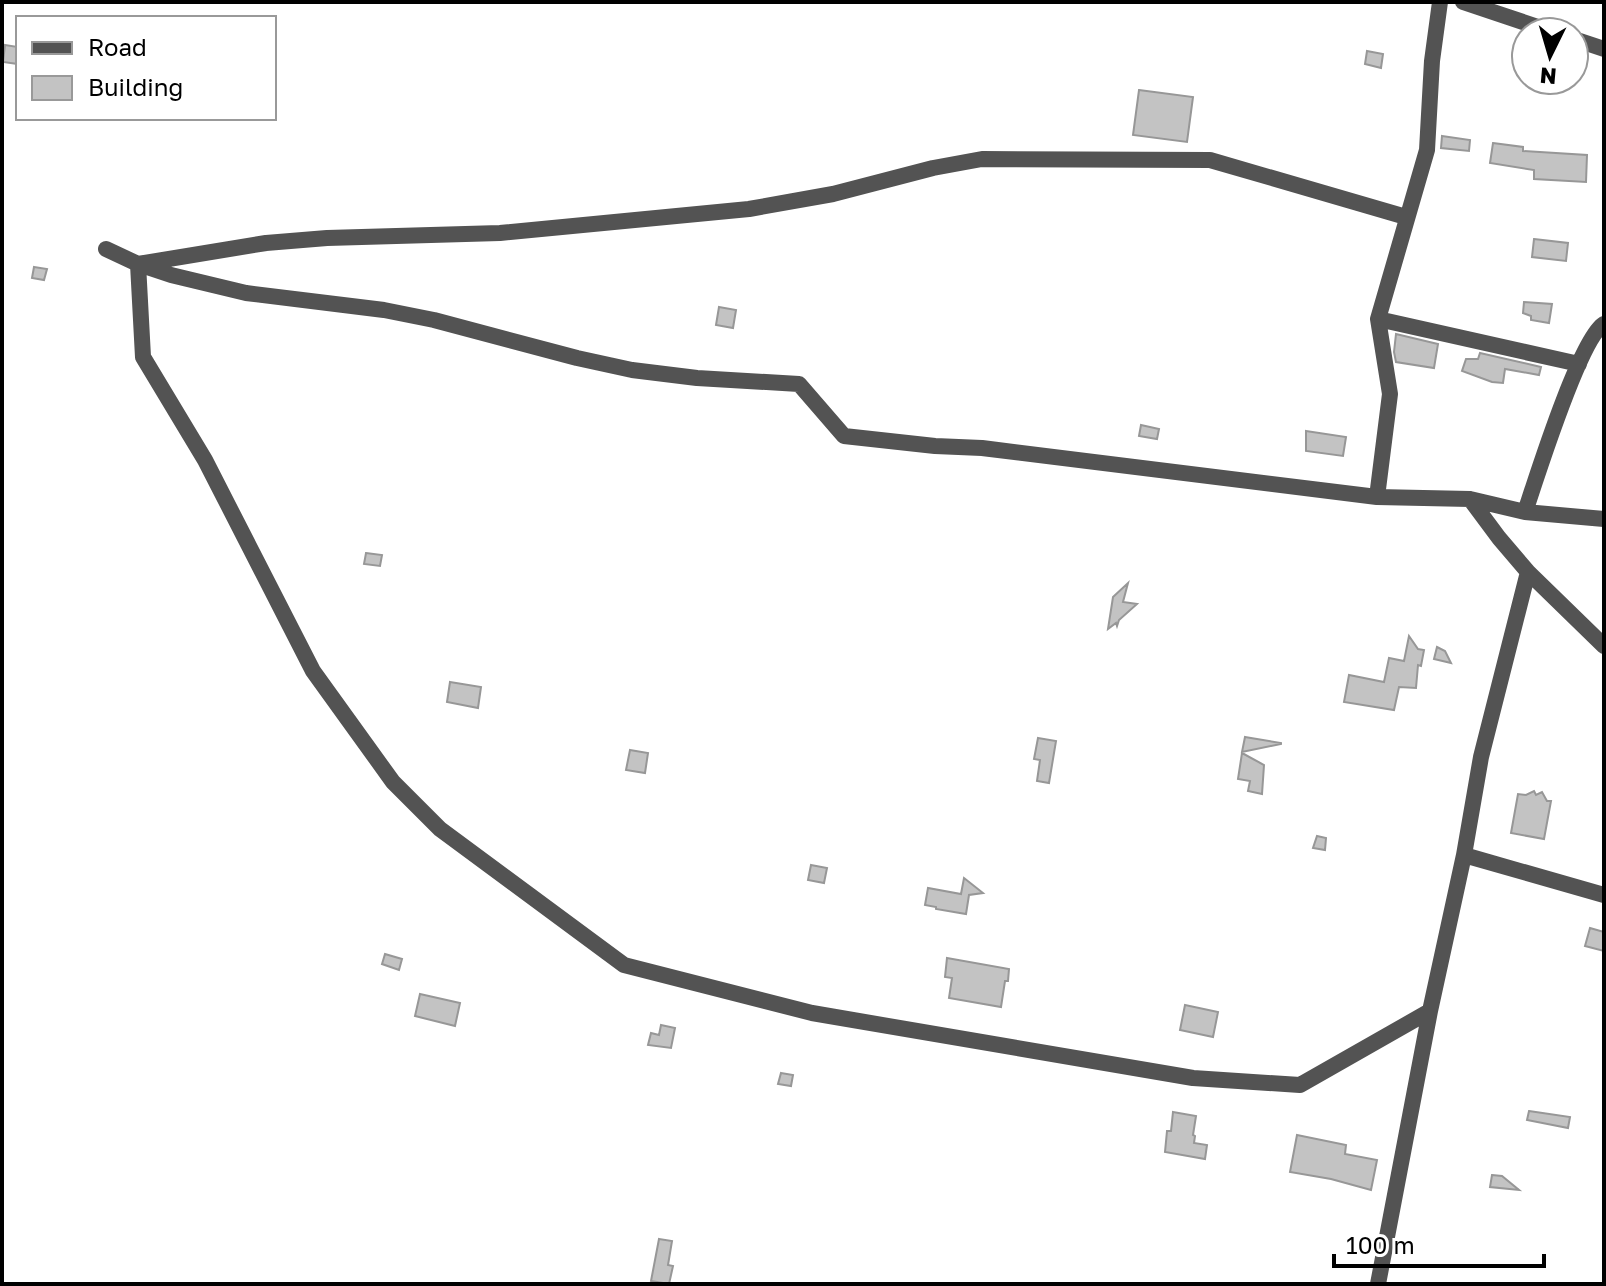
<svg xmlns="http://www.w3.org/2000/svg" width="1606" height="1286" viewBox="0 0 1606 1286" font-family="'Golos Text',sans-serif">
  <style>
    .building { fill: #c3c3c3; stroke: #979797; stroke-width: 2 }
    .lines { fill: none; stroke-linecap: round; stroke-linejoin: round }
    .minor { stroke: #535353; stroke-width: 16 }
  </style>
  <rect width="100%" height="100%" fill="#fff"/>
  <!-- building -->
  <path class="building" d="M5,45L18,47V64L3,62Z
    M1367,51L1383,54L1381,68L1365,64Z
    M1139,90L1193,97L1187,142L1133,135Z
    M1442,136L1470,140L1469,151L1441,148Z
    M1493,143L1523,147V151L1587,155L1586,182L1534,179V170L1490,163Z
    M1534,239L1568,243L1566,261L1532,257Z
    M34,267L47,269L44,280L32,278Z
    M1524,302L1552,304L1549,323L1531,320V316L1523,313Z
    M719,307L736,310L733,328L716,325Z
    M1396,334L1438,344L1434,368L1396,362L1394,352Z
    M1480,353L1541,367L1539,375L1505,369L1503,383L1492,382L1462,371L1466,359H1478Z
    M1141,425L1159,429L1157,439L1139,436Z
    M1306,431L1346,437L1343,456L1306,451Z
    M366,553L382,555L380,566L364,564Z
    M1128,583L1123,602L1137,604L1119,620L1117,626L1116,623L1108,629L1113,597Z
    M1409,636L1418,649L1424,650L1421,666L1418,665L1416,688L1399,687L1394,710L1344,702L1349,675L1384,682L1389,658L1404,661Z
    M1437,647L1445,651L1451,663L1434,659Z
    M450,682L481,687L478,708L447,702Z
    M1245,737L1281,743V744L1242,752Z
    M1038,738L1056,741L1049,783L1037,781L1040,760L1034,759Z
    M630,750L648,753L645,773L626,770Z
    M1242,753L1264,765L1262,794L1248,791L1250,781L1238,779Z
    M1534,791L1536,795L1542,792L1547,801H1551L1544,839L1511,833L1518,794L1526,795Z
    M1317,836L1326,838L1325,850L1313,848Z
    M811,865L827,868L824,883L808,880Z
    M964,878L983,893L969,895L966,914L936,909V907L925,905L928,888L961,894Z
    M1590,928L1604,932V951L1585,946Z
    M385,954L402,959L399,970L382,964Z
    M947,958L1009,969L1008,981H1005L1001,1007L949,998L952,978L945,977Z
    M420,994L460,1003L455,1026L415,1016Z
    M1185,1005L1218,1012L1213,1037L1180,1030Z
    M661,1025L675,1028L671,1048L648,1045L651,1033L659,1035Z
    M781,1073L793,1075L791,1086L778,1084Z
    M1529,1111L1570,1117L1568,1128L1527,1120Z
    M1173,1112L1196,1116L1193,1135L1195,1136L1194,1143L1207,1145L1205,1159L1165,1152L1167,1131H1171Z
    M1297,1135L1346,1145L1345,1154L1377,1160L1371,1190L1331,1179L1290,1172Z
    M1492,1175L1502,1176L1519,1190L1490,1187Z
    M659,1239L672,1241L668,1265L673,1266L669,1284L651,1281Z"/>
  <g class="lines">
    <!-- minor -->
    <path class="minor" d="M1463,2L1553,32
      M1574,39L1604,49
      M1406,217L1210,160L982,159L933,168L833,194L749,209L500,233L327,238L266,243L138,264L143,357L205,460L313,671L393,782L440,829L624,965L812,1013L1193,1078L1300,1085L1430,1011
      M106,249L138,264L171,275L246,293L384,310L434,320L577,358L632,370L697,378L799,384L844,436L935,446L982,448L1377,497L1470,499L1525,512L1604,519
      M1378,319L1579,364
      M1377,497L1390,394L1378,319L1427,150L1432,61L1440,2
      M1470,499L1499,538L1528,572L1604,646
      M1525,512C1536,479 1580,338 1604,324
      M1528,572L1481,757L1464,855L1604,895
      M1378,1284L1430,1011L1464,855"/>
  </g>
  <!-- border -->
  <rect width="1606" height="1286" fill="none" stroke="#000000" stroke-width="8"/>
  <!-- legend -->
  <rect x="16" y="16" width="260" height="104" fill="#ffffff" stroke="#999999" stroke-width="2"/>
  <rect x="32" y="42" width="40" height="12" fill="#535353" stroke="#999999" stroke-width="2"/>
  <text x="88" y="56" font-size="24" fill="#000000">Road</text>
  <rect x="32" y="76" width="40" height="24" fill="#c3c3c3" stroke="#999999" stroke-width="2"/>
  <text x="88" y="96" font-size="24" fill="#000000">Building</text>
  <!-- north arrow -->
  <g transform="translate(1550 56) rotate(185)"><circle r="38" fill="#ffffff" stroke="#999999" stroke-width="2"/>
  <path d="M0-6L14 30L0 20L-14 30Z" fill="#000000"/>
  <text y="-12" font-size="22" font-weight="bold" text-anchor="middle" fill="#000000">N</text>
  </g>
  <!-- scale -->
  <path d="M1334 1254v12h210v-12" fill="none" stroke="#000000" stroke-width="4"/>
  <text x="1346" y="1254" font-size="24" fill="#000000" stroke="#ffffff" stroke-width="6" paint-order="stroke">100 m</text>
</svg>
